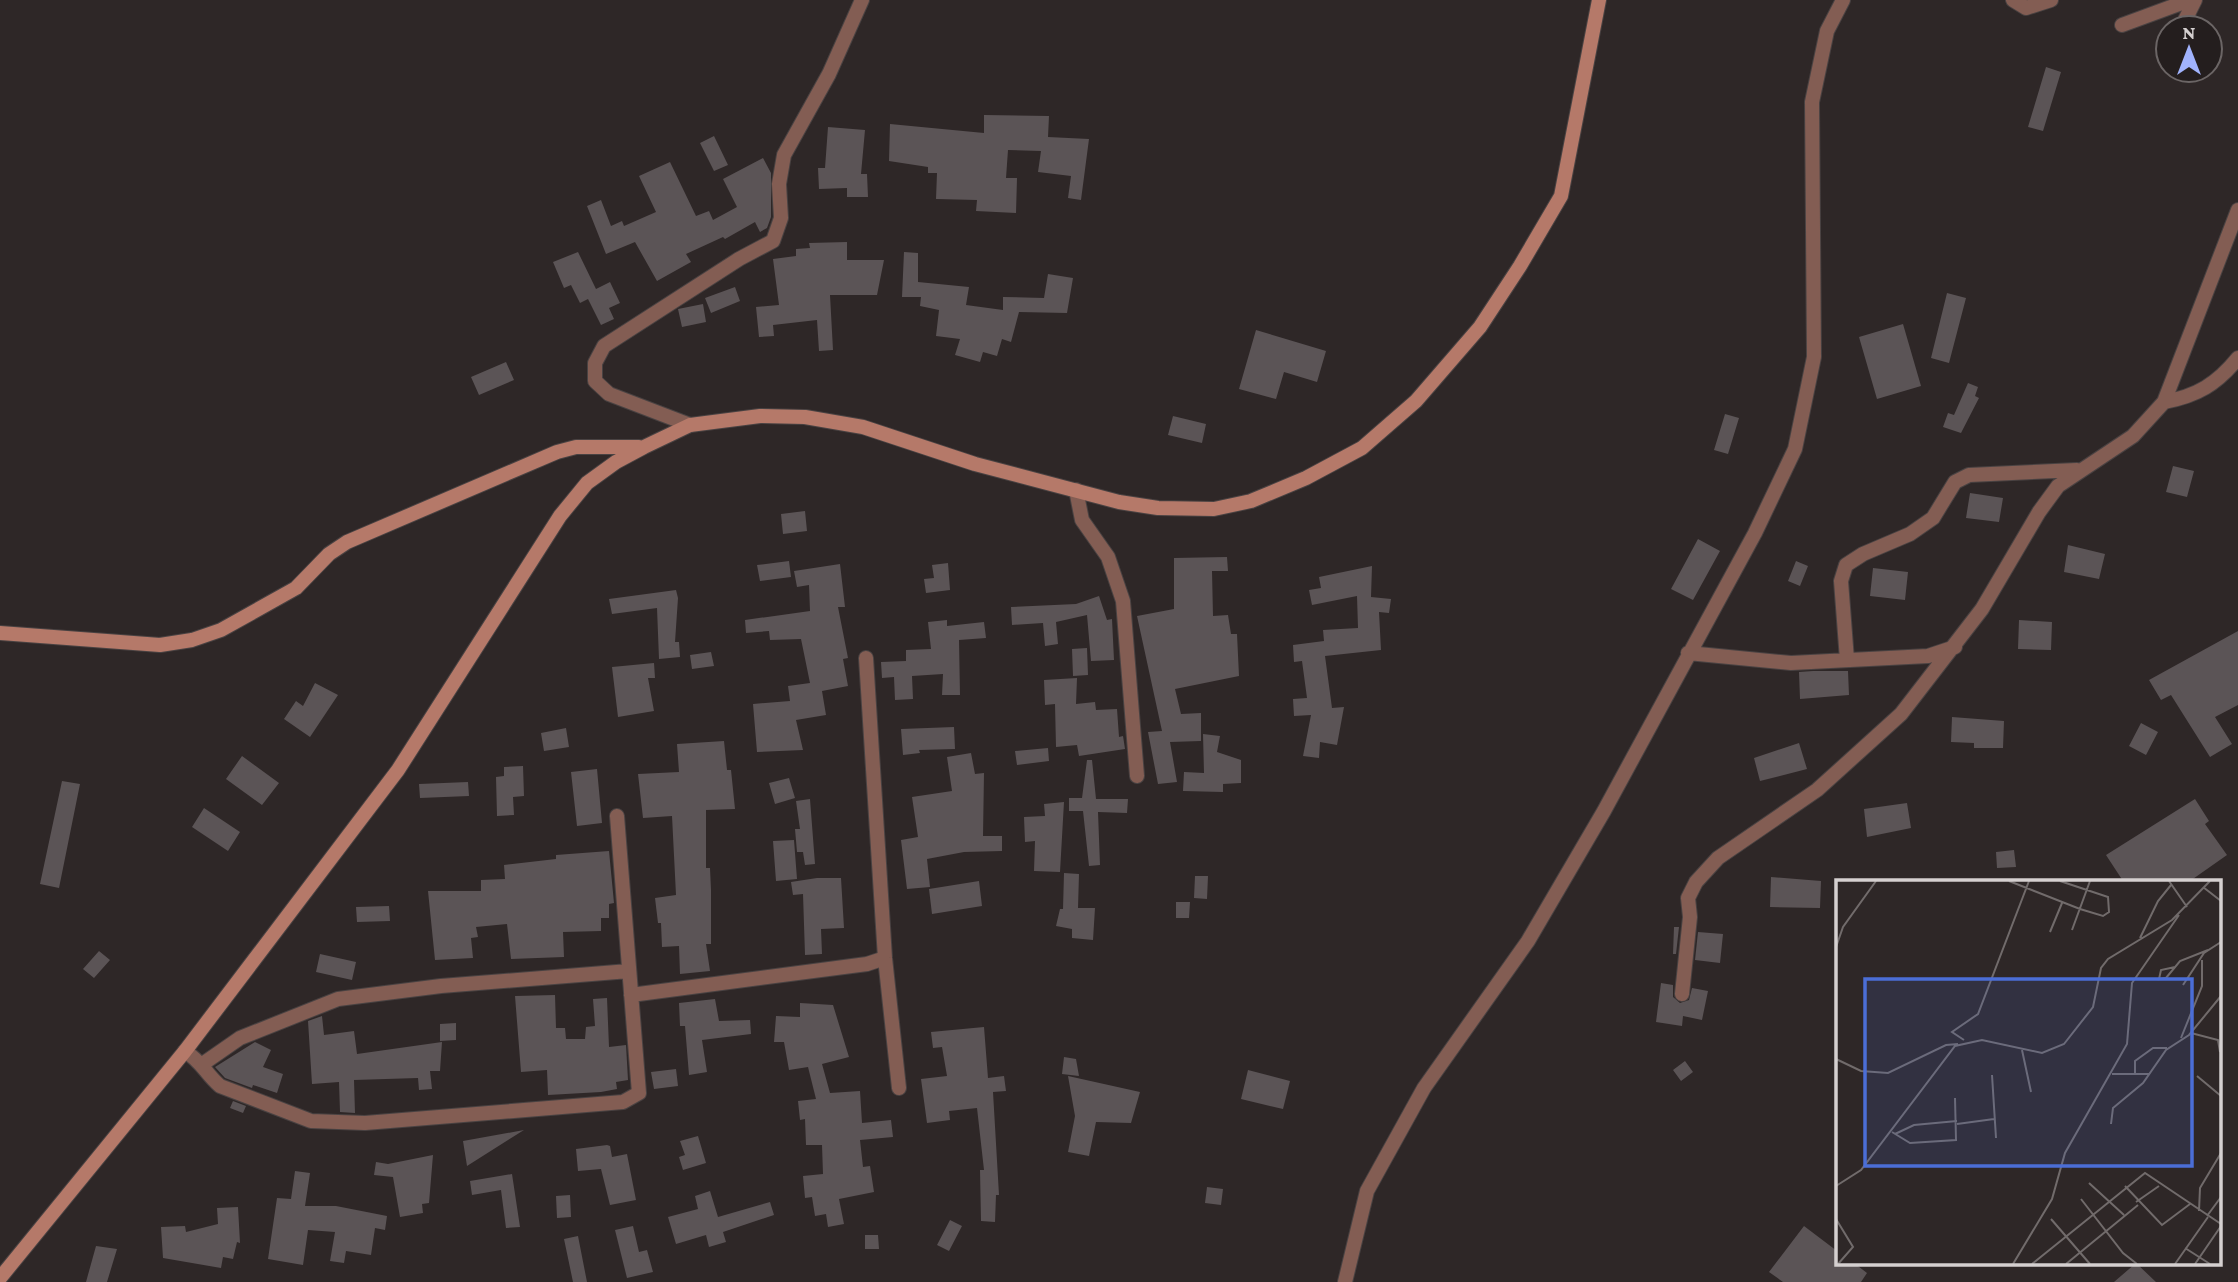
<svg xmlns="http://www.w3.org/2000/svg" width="2238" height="1282" viewBox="0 0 2238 1282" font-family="'Crimson Pro',serif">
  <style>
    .building { fill: #5b5456 }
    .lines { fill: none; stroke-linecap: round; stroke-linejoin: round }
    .street-casing { stroke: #494242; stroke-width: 16 }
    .secondary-casing { stroke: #494242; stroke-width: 16 }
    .street { stroke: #835d53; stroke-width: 14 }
    .secondary { stroke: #b57969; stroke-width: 14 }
    .inset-road { fill: none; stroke: #716b6b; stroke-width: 2 }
    .view { fill: #4b6ed6; fill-opacity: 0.15; stroke: #4b6ed6; stroke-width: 3.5 }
    .inset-edge { fill: none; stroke: #d5d0d0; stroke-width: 3.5 }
  </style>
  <rect width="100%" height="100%" fill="#2e2727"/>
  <!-- building -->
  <path class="building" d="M2046,67L2061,72L2043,131L2028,127Z
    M984,115L1049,116L1048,137L1089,139L1081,200L1068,198L1071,176L1038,172L1041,151L1008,150L1006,178H1017L1016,213L976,211L977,200L936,199L937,173H928V167L889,161L890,124L984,133Z
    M828,127L865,130L861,174H867L868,197H847V188L819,189L818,168H825Z
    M714,136L728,165L714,171L700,143Z
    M763,158L771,173V217L767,228L760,232L755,222L725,239L723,237L686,254L691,262L657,281L635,242L606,254L587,206L601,200L611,226L622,221L624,226L656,212L639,176L670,162L696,216L709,211L713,220L737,207L723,179Z
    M847,242V260H884L877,295H830L833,350L819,351L817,320L773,325L774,336L759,337L756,307L779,305L773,259L796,256V249L810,248L809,243Z
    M578,252L596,289L610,282L620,303L609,308L614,319L601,325L588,299L580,303L571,285L564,288L553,262Z
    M904,252L918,253V282L969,287L966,305L1003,310V297L1044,298L1048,274L1073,278L1067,313L1019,312L1011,342L1002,339L997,356L983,352L980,362L955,355L960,339L936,336L939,310L920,306L921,297H902Z
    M735,287L740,301L711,313L705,298Z
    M1947,293L1966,298L1949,363L1931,358Z
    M703,304L706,322L682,327L678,309Z
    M1903,324L1921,386L1877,399L1859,337Z
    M1256,330L1326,351L1317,382L1284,372L1276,399L1239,389Z
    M506,362L514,380L479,395L471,377Z
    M1968,383L1978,387L1975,396L1979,398L1961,433L1943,427L1948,413L1954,415Z
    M1725,414L1739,418L1728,454L1714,450Z
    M1173,416L1206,424L1202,443L1168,435Z
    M2173,466L2194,471L2187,497L2166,492Z
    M1970,493L2003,498L1999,522L1966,518Z
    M805,511L807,531L783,534L781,514Z
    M1698,539L1720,551L1693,600L1671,589Z
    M2068,545L2105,554L2099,579L2064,572Z
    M1227,557L1228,571H1212L1213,616L1228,615L1231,634H1237L1239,676L1175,689L1181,714L1201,713V741L1170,742L1177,782L1158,784L1148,732L1162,731L1137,616L1174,609V558Z
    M789,561L791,577L760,581L757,565Z
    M1796,561L1808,566L1800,586L1788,581Z
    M948,563L950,590L926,593L924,579L934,578L932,565Z
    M840,564L845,607H838L848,658L843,659L848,686L822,691L826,715L796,720L803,750L757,752L753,704L790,701L788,686L810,683L801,639L770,640L769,631L746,633L745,620L810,611L809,585L797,587L794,571Z
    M1372,566L1371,597L1391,599L1389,613L1379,612L1381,650L1325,656L1332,708L1344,707L1337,745L1320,742L1319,758L1303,756L1311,715L1294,716L1293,699L1307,698L1302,661L1294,662L1293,645L1324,641L1323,630L1358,628L1357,596L1312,605L1309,590L1321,588L1319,577Z
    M1873,568L1908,572L1905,600L1870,596Z
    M676,590L678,598L675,642H679L680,657L659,659L657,608L612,614L609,599Z
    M1099,596L1107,620L1112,619L1114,660L1091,661L1087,615L1056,622L1058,644L1045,646L1043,623L1012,625L1011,607L1076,604Z
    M947,620V626L984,622L986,638L959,640L960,695H942L943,674L912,676L913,699L895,700L894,677L882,678L881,662L906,661V650L931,649L928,622Z
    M2019,620L2052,622L2051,650L2018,649Z
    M2238,631V705L2215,717L2232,744L2210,757L2171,695L2161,700L2149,680Z
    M1087,648L1088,675L1073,676L1072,649Z
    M711,652L714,666L692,669L690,655Z
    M654,663L655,678H648L654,711L618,717L612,667Z
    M1813,671H1848L1849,695L1800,699L1799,672Z
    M1077,678L1076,704L1095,702L1096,710L1117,709L1119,737L1123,736L1125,749L1079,756L1077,745L1056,747L1055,704L1045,705L1044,680Z
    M315,683L338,695L310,737L284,719L296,701L303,706Z
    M1952,717L2004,721L2003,748H1974V743L1951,742Z
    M2141,723L2158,732L2146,755L2129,746Z
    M954,727L955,749L919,750L920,753L903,755L901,729Z
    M566,728L569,747L544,751L541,733Z
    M1203,734L1220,736L1217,752L1241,760V783L1223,784V792L1183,791L1184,772L1204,773Z
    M724,741L727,770H731L735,809L706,810V868H710L711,890V944H706L710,971L680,974L679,946L662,947L661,923H658L655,898L676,895L672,816L643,818L638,774L679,772L677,744Z
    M1799,743L1807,769L1760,781L1754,758Z
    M1048,748L1049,761L1017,765L1015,751Z
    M971,753L975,774L984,773L983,836H1002V851L964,852L927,859L930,887L907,889L901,840L918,837L912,797L952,791L947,757Z
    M242,756L279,783L262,805L226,779Z
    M1087,760H1092L1096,799H1128L1127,813L1098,812L1100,865L1089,866L1083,811H1069V798H1082Z
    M523,766L524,796L513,797L514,815L497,816L496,777L504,776V767Z
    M597,769L602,823L577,826L571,772Z
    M789,778L795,798L775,804L769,783Z
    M62,781L80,784L59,888L40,884Z
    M468,782L469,796L420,798L419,784Z
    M810,799L815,864L805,865L803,852H797L795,829H800L796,801Z
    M2195,799L2209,821L2205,824L2227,855L2190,881H2123L2106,855Z
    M1064,802L1060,872L1034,871L1035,841L1025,842L1024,817L1045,816L1044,804Z
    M1907,803L1911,828L1867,837L1864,809Z
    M204,808L240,832L228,851L192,827Z
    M794,840L797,879L776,881L773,841Z
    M2014,850L2016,867L1997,868L1996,852Z
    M609,851L614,903L609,904V918H601V931L563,932L564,957L511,959L507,924L476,927L478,937L471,938L473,958L435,960L428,891H481V880L505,879L504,865L556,859V855Z
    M1064,873L1079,874L1078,908H1095L1093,940L1072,938V929L1056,926L1060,909H1063Z
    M1195,876H1208L1207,899L1194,898Z
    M1771,877L1821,881L1820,908L1770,907Z
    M817,878H841L844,928L821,929L822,954L805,955L803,894L793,895L791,882Z
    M979,881L982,906L932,914L929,889Z
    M1176,902H1190L1189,918H1176Z
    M389,906L390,921L357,922L356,907Z
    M1674,927H1679L1676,954H1673Z
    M1698,932L1723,934L1720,963L1695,960Z
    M99,951L110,960L94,978L83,969Z
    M320,954L356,962L352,980L316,972Z
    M1661,983L1673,985V997L1680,1003L1689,1000L1692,988L1708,991L1702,1020L1683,1016L1682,1026L1656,1022Z
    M555,995L556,1028H565L566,1039H585L586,1027L595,1026L593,999L607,998L609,1047L626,1045L628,1080L616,1082L617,1089L601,1092L548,1095L547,1070L521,1072L515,996Z
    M715,999L719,1021L750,1020L751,1034L702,1040L707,1072L689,1075L685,1026H680L679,1003Z
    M800,1003L833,1005L849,1057L822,1064L830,1093L860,1091L862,1123L891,1120L893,1137L860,1140L863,1167L870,1166L874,1192L839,1199L844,1224L828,1227L826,1214L815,1216L812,1197L805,1198L803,1176L823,1174L822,1145H806L805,1119L800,1120L798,1101L816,1099L808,1067L789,1070L784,1042H774L776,1016L800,1017Z
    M322,1016L324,1035L354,1031L357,1054L442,1042L440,1071H430L432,1089L419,1090L418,1078L354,1080L355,1113L340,1112L339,1082L312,1084L308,1021Z
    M456,1023V1040L440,1041V1024Z
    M984,1027L988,1078L1004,1076L1006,1091L993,1092L999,1195H996L995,1222L981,1221L980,1170H984L977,1108L949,1111L950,1120L927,1123L921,1079L947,1076L942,1047L933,1048L931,1032Z
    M255,1042L271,1050L263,1067L283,1074L277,1093L253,1085L252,1088L225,1078L215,1067Z
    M1064,1057L1076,1059L1079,1076L1062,1074Z
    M1685,1061L1693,1072L1681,1081L1673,1070Z
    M676,1069L678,1086L654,1089L651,1072Z
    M1248,1070L1290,1081L1283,1109L1241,1099Z
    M1068,1076L1140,1092L1131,1123L1096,1122L1089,1156L1068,1152L1075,1116Z
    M233,1101L246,1106L243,1113L230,1108Z
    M524,1130L467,1166L463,1141Z
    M698,1136L706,1163L683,1170L679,1157L685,1155L680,1141Z
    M607,1145L610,1146L612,1157L627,1154L636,1200L610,1205L601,1169L578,1171L576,1149Z
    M433,1155L429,1203L422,1204L423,1213L400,1217L393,1177L374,1175L376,1162L388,1164Z
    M295,1171L310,1173L305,1206H336L387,1216L385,1230L375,1228L371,1255L346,1251L344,1263L330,1261L335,1232L308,1230L303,1265L268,1259L277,1198L291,1199Z
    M512,1174L520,1227L506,1228L501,1190L472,1195L470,1181Z
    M1207,1187L1223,1189L1221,1205L1205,1203Z
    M710,1191L718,1217L770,1202L774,1215L723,1232L726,1242L709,1247L706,1235L676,1244L668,1217L698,1209L695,1196Z
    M570,1195L571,1217L557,1218L556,1196Z
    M238,1207L240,1243L237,1242L233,1259L223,1257L221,1268L163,1258L161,1227L185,1226L186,1232L218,1224L217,1208Z
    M950,1220L962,1226L949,1251L937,1245Z
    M633,1226L639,1252L647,1250L653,1272L627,1278L615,1230Z
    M1804,1226L1837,1251V1263H1854L1867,1273L1861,1282H1783L1769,1272Z
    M865,1235H878L879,1249H865Z
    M578,1236L587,1282H573L564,1239Z
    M96,1246L117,1249L107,1282H86Z
    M2136,1263L2156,1282H2114Z"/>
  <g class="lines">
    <!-- street casing -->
    <g class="street-casing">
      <path id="street" d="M2013,0L2026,8L2051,0
        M2122,25L2190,0
        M2181,28L2195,0
        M2164,402C2197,396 2217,384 2238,358
        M690,425L609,394L595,381V363L604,346L739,259L773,241L781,218L779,184L784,155L829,74L862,0
        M1076,490L1082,520L1108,557L1123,601L1137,776
        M1688,653L1791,663L1928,656L1955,647
        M866,658L885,958L899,1088
        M1847,660L1841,581L1846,565L1863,554L1910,534L1933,518L1955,482L1969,475L2077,470
        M1682,994L1690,917L1688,898L1696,882L1718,858L1817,790L1901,714L1982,609L2039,512L2058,486L2133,436L2164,402L2238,210
        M631,995L867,964L885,958
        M185,1051C203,1063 205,1073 220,1086L311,1121L365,1123L623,1102L639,1093L617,816
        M204,1063L240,1038L338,999L441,986L629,971
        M1345,1282L1367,1191L1424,1088L1528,941L1604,811L1755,533L1795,449L1814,357L1812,102L1827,31L1843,0"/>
    </g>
    <!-- secondary casing -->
    <g class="secondary-casing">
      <path id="secondary" d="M0,633L160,645L192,640L221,630L296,588L329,554L347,542L557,452L576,447H639
        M0,1278L185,1051L398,770L560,516L587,483L616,462L644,447L690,425L760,416L805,417L863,427L975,464L1119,502L1158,508L1214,509L1251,501L1306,478L1362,448L1416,401L1480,327L1520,266L1561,196L1599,0"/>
    </g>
    <!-- street -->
    <use href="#street" class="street"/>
    <!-- secondary -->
    <use href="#secondary" class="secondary"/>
  </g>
  <!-- overview -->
  <g transform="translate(1836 880)">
    <rect width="385" height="385" fill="#2e2727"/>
    <path class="inset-road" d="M173,1L244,29L267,36L273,32L272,17L224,1M333,1L351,27M367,7L385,21M236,50L254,1M214,52L226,23M304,58L322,21L335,5M0,67L7,47L40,1M339,87L325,90L323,99L330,98L344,81L372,70M347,105L368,73L385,62M355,153L382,160L384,172M345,158L366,106V80M128,160L116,152L142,134L193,1M186,170L195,212M0,179L25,191L52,193L110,165L122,164M276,194H314M156,195L160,258M299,195V181L317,168H331M361,196L385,216M121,244L158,239M275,244L277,228L307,203L330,170L353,155L385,116M56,252L74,263L120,260L119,218M59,254L78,245L121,241M253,303L288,335M0,306L25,290L119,166L146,160L206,173L228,164L257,127L265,88L272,79L336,40L374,1M289,306L326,345L354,324M245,319L287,373L301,384M300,322L323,306M363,331L364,308L385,273M371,336L385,317M0,339L17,367L2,384M215,339L254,384M349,368L374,384M177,384L216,319L229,273L291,164L296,103L343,35M196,384L309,293L385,344M230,384L302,325M339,384L372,337M359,384L385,346"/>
    <path class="view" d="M29,99H356V286H29Z"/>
    <rect width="385" height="385" class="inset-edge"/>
  </g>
  <!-- north arrow -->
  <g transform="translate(2189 49)"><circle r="33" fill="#241e1e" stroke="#6b6565" stroke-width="2"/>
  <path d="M0-5L12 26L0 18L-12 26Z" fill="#a1b3fd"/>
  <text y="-10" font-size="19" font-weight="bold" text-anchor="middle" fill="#d5d0d0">N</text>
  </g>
</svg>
